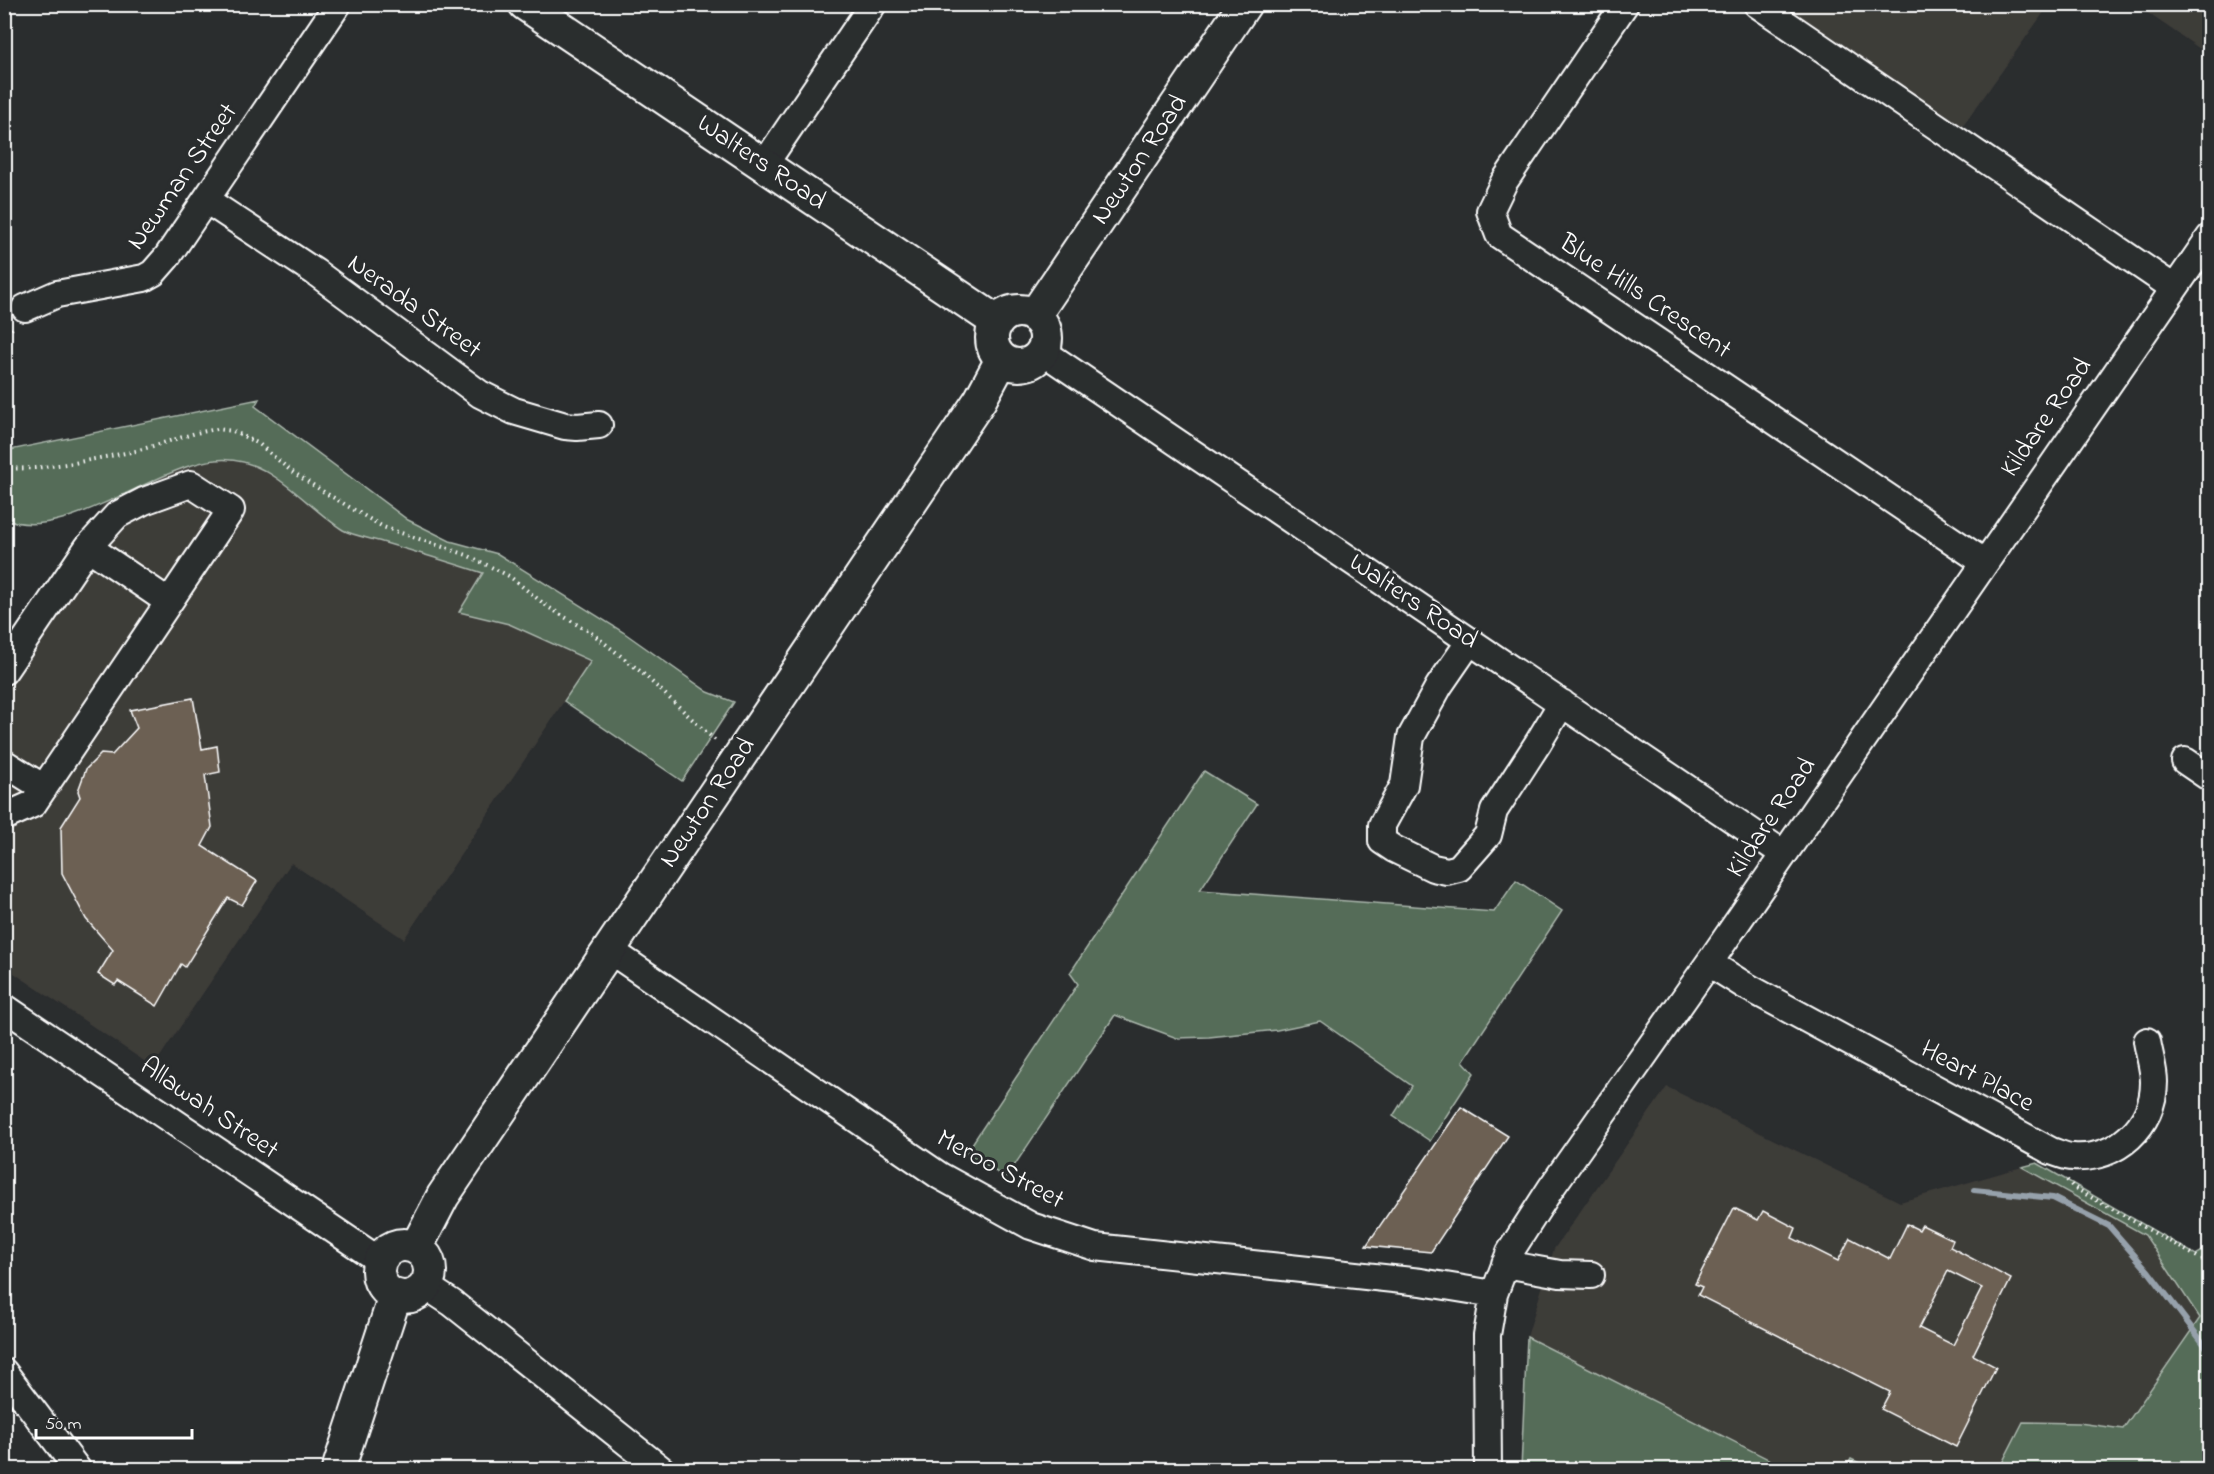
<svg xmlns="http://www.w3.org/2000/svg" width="2214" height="1474" viewBox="0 0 2214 1474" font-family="'Indie Flower',sans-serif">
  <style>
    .built { fill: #3e3c39 }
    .green { fill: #556c58; stroke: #aab6ac; stroke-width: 1.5 }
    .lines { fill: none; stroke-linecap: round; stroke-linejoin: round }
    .stream { stroke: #96a1ab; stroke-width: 6 }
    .building { fill: #6c6053; stroke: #fff; stroke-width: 1.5; fill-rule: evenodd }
    .minor-casing { stroke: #fff; stroke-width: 30 }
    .major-casing { stroke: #fff; stroke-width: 36 }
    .path { stroke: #fff; stroke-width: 4; stroke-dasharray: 1.5 4.5; stroke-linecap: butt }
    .minor { stroke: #2a2d2e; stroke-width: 26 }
    .major { stroke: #2a2d2e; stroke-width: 32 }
    .labels { text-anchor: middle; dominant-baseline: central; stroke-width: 6; stroke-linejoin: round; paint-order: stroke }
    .street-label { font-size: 27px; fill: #fff; stroke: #2a2d2e }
  </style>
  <rect width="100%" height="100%" fill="#2a2d2e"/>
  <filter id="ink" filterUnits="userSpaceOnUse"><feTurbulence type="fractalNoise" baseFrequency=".0167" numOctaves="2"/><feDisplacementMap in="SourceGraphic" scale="12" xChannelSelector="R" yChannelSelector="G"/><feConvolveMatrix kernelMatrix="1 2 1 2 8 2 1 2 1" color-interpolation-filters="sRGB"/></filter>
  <g filter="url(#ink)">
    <!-- built -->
    <path class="built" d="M1782,5H2049L1963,126Z
      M2136,5H2209V55Z
      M218,459L251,463L267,471L345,531L483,573L460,612L509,624L591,661L404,939L291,863L153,1067L5,967V651L105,502L197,462Z
      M1667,1087L1900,1202L2022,1167L2145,1235L2200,1318L2123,1429L2079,1423L2024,1422L1999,1470L1872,1469L1851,1459L1845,1469H1788L1527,1337L1554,1249Z"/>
    <!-- green -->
    <path class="green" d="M259,399L255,406L408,520L450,541L498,554L623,632L708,692L734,702L682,781L564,701L591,661L509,624L459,612L483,573C449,562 416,552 382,542C370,538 354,536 343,530C302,504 269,454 215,460C158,465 58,546 5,518V451Z
      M1204,771L1257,804L1200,890L1494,912L1516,880L1562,911L1463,1061L1474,1073L1430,1141L1393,1116L1412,1086L1320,1021L1277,1030L1209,1037L1177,1038L1115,1015L1006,1178L966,1153L1078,984L1070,973Z
      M2037,1163L2196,1255L2209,1247V1469H1999L2023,1422L2079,1423L2123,1429L2200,1318L2145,1235L2022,1167Z
      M1527,1337L1788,1469H1521Z
      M1851,1459L1872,1469H1845Z"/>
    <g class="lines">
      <!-- stream -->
      <path class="stream" d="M1974,1190L2053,1198L2109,1226L2149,1272L2210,1352"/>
    </g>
    <!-- building -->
    <path class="building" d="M193,698L202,749L217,746L220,772L205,775L212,827L202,846L257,881L242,905L228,898L185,967L181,964L157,1006L118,981L115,985L98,974L113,950L86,919L62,873L61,827L80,797L78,791L86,769L101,754L112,755L137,728L130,710Z
      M1461,1107L1508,1136L1431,1252L1366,1246Z
      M1734,1208L1758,1220L1763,1211L1796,1228L1792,1238L1838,1261L1850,1238L1890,1259L1907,1224L1919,1230L1922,1225L1953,1240L1950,1247L2011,1279L1973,1355L1996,1367L1956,1447L1881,1409L1890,1392L1698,1295L1702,1287L1695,1284ZM1948,1271L1982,1288L1953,1345L1919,1328Z"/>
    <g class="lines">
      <!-- minor casing -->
      <g class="minor-casing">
        <path id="minor" d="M1625,4L1504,182L1490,211L1499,235L1984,562
          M1757,4L2174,288
          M764,165L873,4
          M206,200L315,272L480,394L514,411L565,426L577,427L599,425
          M25,308L57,294L144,278L153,273L167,257L338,4
          M1042,351L1784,854
          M1470,641L1439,686L1411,737L1404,785L1382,825V841L1394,849L1433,868L1447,871L1459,868L1488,835L1494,811L1538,743L1562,703
          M4,671L88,547L169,602
          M2185,761L2210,778
          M4,763L44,788
          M4,817L33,804L231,510L191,484L144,501L117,515L88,547
          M608,949L940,1176L1031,1226L1095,1247L1421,1282L1494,1294
          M1709,963L1744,985L2051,1151C2058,1153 2066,1157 2073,1157C2116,1160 2154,1126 2154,1082C2154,1069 2149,1054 2147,1041
          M4,1007L380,1261
          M1505,1264L1560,1274L1591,1275
          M426,1286L452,1303L662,1470
          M4,1372L78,1470
          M1488,1470L1487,1335L1494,1294L1510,1252L1551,1188L1709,963L2210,237"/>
      </g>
      <!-- major casing -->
      <g class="major-casing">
        <path id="major" d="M525,4L997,322
          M992 338a27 27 0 1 1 54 0a27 27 0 1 1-54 0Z
          M1034,316L1245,4
          M378 1271a26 26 0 1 1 52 0a26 26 0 1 1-52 0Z
          M416,1248L443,1196L980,400L1002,359
          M338,1470L395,1296"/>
      </g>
      <!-- path -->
      <path class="path" d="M4,339L14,325
        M4,469L35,468L74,463L136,451L196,433L217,429L233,431L259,444L291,471L324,492L383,527L467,555L509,576L548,607L593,634L640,671L717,742
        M2067,1180L2073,1187L2210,1264"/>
      <!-- minor -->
      <use href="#minor" class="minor"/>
      <!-- major -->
      <use href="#major" class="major"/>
    </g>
  </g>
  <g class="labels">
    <!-- street labels -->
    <g class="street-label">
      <text transform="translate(1140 160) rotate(-56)">Newton Road</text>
      <text transform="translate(761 163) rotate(34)">Walters Road</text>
      <text transform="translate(183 177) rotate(-55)">Newman Street</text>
      <text transform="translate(1645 297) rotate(34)">Blue Hills Crescent</text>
      <text transform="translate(414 307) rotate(36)">Nerada Street</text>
      <text transform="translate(2047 418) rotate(-55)">Kildare Road</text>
      <text transform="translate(1413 602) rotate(34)">Walters Road</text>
      <text transform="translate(708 803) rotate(-56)">Newton Road</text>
      <text transform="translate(1772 818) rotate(-56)">Kildare Road</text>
      <text transform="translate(1977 1077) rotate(28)">Heart Place</text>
      <text transform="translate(209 1109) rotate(34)">Allawah Street</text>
      <text transform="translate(1000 1170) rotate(28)">Meroo Street</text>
    </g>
  </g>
  <!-- margin -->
  <rect width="2214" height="1474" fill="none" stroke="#2a2d2e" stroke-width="24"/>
  <rect x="12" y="12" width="2190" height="1450" fill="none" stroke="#fff" stroke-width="2" filter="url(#ink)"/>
  <!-- scale -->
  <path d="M36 1429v9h156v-9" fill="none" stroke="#ffffff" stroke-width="3"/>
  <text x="45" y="1429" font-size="18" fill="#ffffff" stroke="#2a2d2e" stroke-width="4.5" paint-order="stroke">50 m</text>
</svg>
